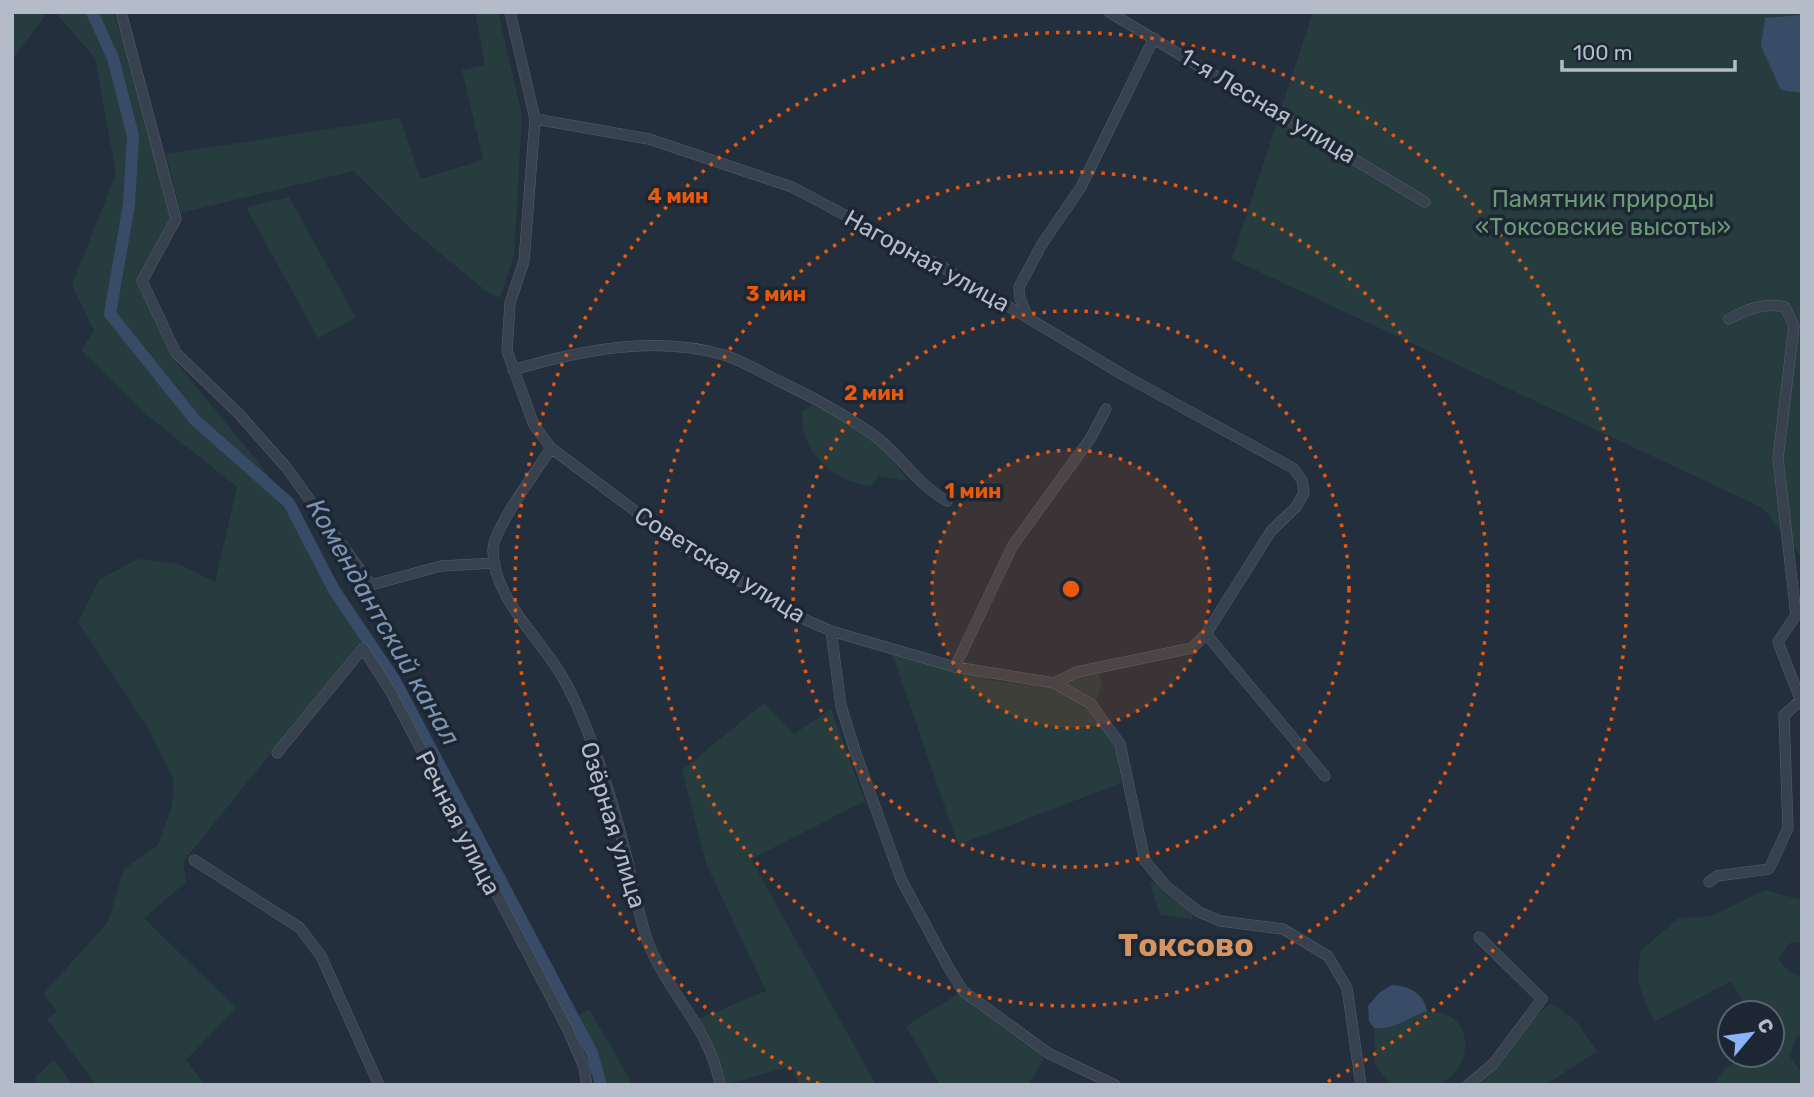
<svg xmlns="http://www.w3.org/2000/svg" width="1814" height="1097" viewBox="0 0 1814 1097" font-family="Rubik,sans-serif">
  <style>
    .green { fill: #263c3f }
    .water { fill: #394c67 }
    .lines { fill: none; stroke-linecap: round; stroke-linejoin: round }
    .canal { stroke: #394c67; stroke-width: 12 }
    .street-casing { stroke: #565f6c; stroke-width: 11 }
    .street { stroke: #38414e; stroke-width: 10 }
    .ring { fill: none; stroke: #e8590c; stroke-width: 3.5; stroke-dasharray: 3.5 7 }
    .labels { text-anchor: middle; dominant-baseline: central; stroke-width: 7; stroke-linejoin: round; paint-order: stroke }
    .street-label { font-size: 24px; fill: #b4bcc9; stroke: #1d2633 }
    .park-label { font-size: 24px; fill: #6b9a76; stroke: #1d2633 }
    .water-label { font-size: 26px; font-style: italic; fill: #7c92b1; stroke: #1d2633 }
    .district-label { font-size: 32px; font-weight: bold; fill: #d59563; stroke: #1d2633 }
    .centre { fill: #e8590c; stroke: #1d2633; stroke-width: 3.5 }
    .ring-label { font-size: 21px; text-anchor: middle; font-weight: bold; fill: #e8590c; stroke: #1d2633; stroke-width: 7; stroke-linejoin: round; paint-order: stroke }
  </style>
  <rect width="100%" height="100%" fill="#242f3e"/>
  <!-- green -->
  <path class="green" d="M12,12H48L12,59Z
    M55,12H113L135,75L171,217L137,282L171,356L263,468L369,631L183,862L186,882L144,918L236,1008L186,1060L205,1085H96L47,1019L57,1011L43,994L108,922L124,869L158,845L172,806L174,780L148,728L78,622L99,580L138,559L179,564L215,582L237,487L148,416L81,350L94,331L72,285L116,174L95,58Z
    M475,12H498L522,115L514,255L500,298L486,291L411,229L354,171L181,213L166,154L400,118L421,179L483,160L462,70L485,65Z
    M1313,12H1802V558L1763,508L1232,259Z
    M289,197L356,318L318,338L246,207Z
    M811,406C851,416 886,448 908,481L879,476L870,486C832,480 800,453 802,412Z
    M892,653L994,681L1052,688V679L1075,667L1096,662L1102,683L1096,704L1116,745L1121,783L958,845Z
    M764,703L794,734L831,709L865,801L751,859L876,1085H799L792,1066L723,1085L710,1036L698,1019L766,991L706,863L682,770Z
    M1155,882L1163,892L1193,913L1192,919L1160,915L1150,883Z
    M1765,890L1802,900V941L1790,943L1778,959L1789,971L1802,978V1032L1796,1037L1790,1056L1802,1074V1085H1714C1727,1060 1745,1055 1772,1055V1013H1749L1731,981L1654,1022L1638,983L1640,951L1679,918L1712,916Z
    M958,994L1044,1058L1030,1082L1034,1085H940L906,1026Z
    M1551,1003L1577,1022L1597,1051L1545,1085H1478L1505,1059L1519,1030Z
    M589,1009L633,1085H599L596,1053L575,1018Z
    M1427,1011C1434,1012 1443,1013 1449,1016C1478,1031 1465,1079 1435,1085C1422,1088 1405,1085 1391,1085L1375,1065L1374,1028C1394,1031 1409,1017 1427,1011Z
    M54,1060L73,1085H37L35,1077Z"/>
  <!-- water -->
  <path class="water" d="M1802,15V93L1781,90L1761,46L1765,18Z
    M1392,985C1409,986 1424,993 1427,1011C1409,1017 1394,1031 1374,1028L1369,1021L1368,1006L1379,993Z"/>
  <g class="lines">
    <!-- canal -->
    <path class="canal" d="M92,12L113,58L133,136L129,204L110,314L195,420L289,503L334,590L394,679L592,1053L601,1085"/>
    <!-- street casing -->
    <g class="street-casing">
      <path id="street" d="M121,12L176,219L142,281L176,353L239,414L286,467L371,585L441,566L495,563
        M510,12L535,119L524,261L510,303L507,351L534,425L551,448C538,469 494,528 493,549C492,598 541,638 563,678C588,722 612,798 624,847C633,880 637,913 649,945C670,996 710,1028 720,1085
        M1109,12L1425,202
        M535,119L649,139L792,187L939,265L1125,376L1293,468L1302,480L1304,493L1296,507L1271,531L1206,634L1325,776
        M1028,318L1020,298L1019,287L1042,244L1081,187L1154,38
        M1729,319C1748,309 1764,302 1785,307L1794,326L1778,458L1796,615L1778,642L1802,704
        M513,370C581,350 658,334 727,356C748,363 765,375 785,384C816,399 848,416 876,437C902,457 918,485 947,501
        M551,448L682,546L799,617L831,631L955,667L1054,683L1091,704L1120,744L1145,861L1166,886L1199,912L1220,921L1283,929L1328,956L1347,988L1361,1085
        M831,631L841,706L855,751L901,879L946,963L963,991L1048,1053L1115,1085
        M955,667L1013,545L1090,439L1106,409
        M1054,683L1077,672L1192,648L1206,634
        M277,753L363,648L391,692L568,1030L584,1067L587,1085
        M194,860L300,928L321,956L379,1085
        M1709,882L1717,876L1769,869L1788,828L1784,715L1799,702
        M1468,1085L1493,1064L1542,999L1479,937"/>
    </g>
    <!-- street -->
    <use href="#street" class="street"/>
  </g>
  <!-- distance rings -->
  <circle cx="1071" cy="589" r="139" fill="#e8590c" fill-opacity=".12"/>
  <g class="ring">
    <circle cx="1071" cy="589" r="139"/>
    <circle cx="1071" cy="589" r="278"/>
    <circle cx="1071" cy="589" r="417"/>
    <path d="M819 1084A556 556 0 1 1 1323 1084"/>
  </g>
  <g class="labels">
    <!-- street labels -->
    <g class="street-label">
      <text transform="translate(1268 106) rotate(31)">1-я Лесная улица</text>
      <text transform="translate(927 261) rotate(29)">Нагорная улица</text>
      <text transform="translate(720 565) rotate(32)">Советская улица</text>
      <text transform="translate(458 823) rotate(63)">Речная улица</text>
      <text transform="translate(613 825) rotate(73)">Озёрная улица</text>
    </g>
    <!-- park labels -->
    <g class="park-label">
      <text x="1603" y="199">Памятник природы<tspan x="1603" dy="28">«Токсовские высоты»</tspan></text>
    </g>
    <!-- water labels -->
    <g class="water-label">
      <text transform="translate(383 622) rotate(60)">Комендантский канал</text>
    </g>
    <!-- district labels -->
    <g class="district-label">
      <text x="1186" y="945">Токсово</text>
    </g>
  </g>
  <circle cx="1071" cy="589" r="10" class="centre"/>
  <g class="ring-label">
    <text x="678" y="203">4 мин</text>
    <text x="776" y="301">3 мин</text>
    <text x="874" y="400">2 мин</text>
    <text x="973" y="498">1 мин</text>
  </g>
  <!-- border -->
  <rect width="1814" height="1097" fill="none" stroke="#b4bcc9" stroke-width="28"/>
  <!-- north arrow -->
  <g transform="translate(1751 1034) rotate(61)"><circle r="33" fill="#1d2633" stroke="#59626f" stroke-width="2"/>
  <path d="M0-5L12 26L0 18L-12 26Z" fill="#8ab4f8"/>
  <text y="-10" font-size="19" font-weight="bold" text-anchor="middle" fill="#b4bcc9">С</text>
  </g>
  <!-- scale -->
  <path d="M1562 60v10h173v-10" fill="none" stroke="#b4bcc9" stroke-width="3.5"/>
  <text x="1573" y="60" font-size="21" fill="#b4bcc9" stroke="#1d2633" stroke-width="5" paint-order="stroke">100 m</text>
</svg>
